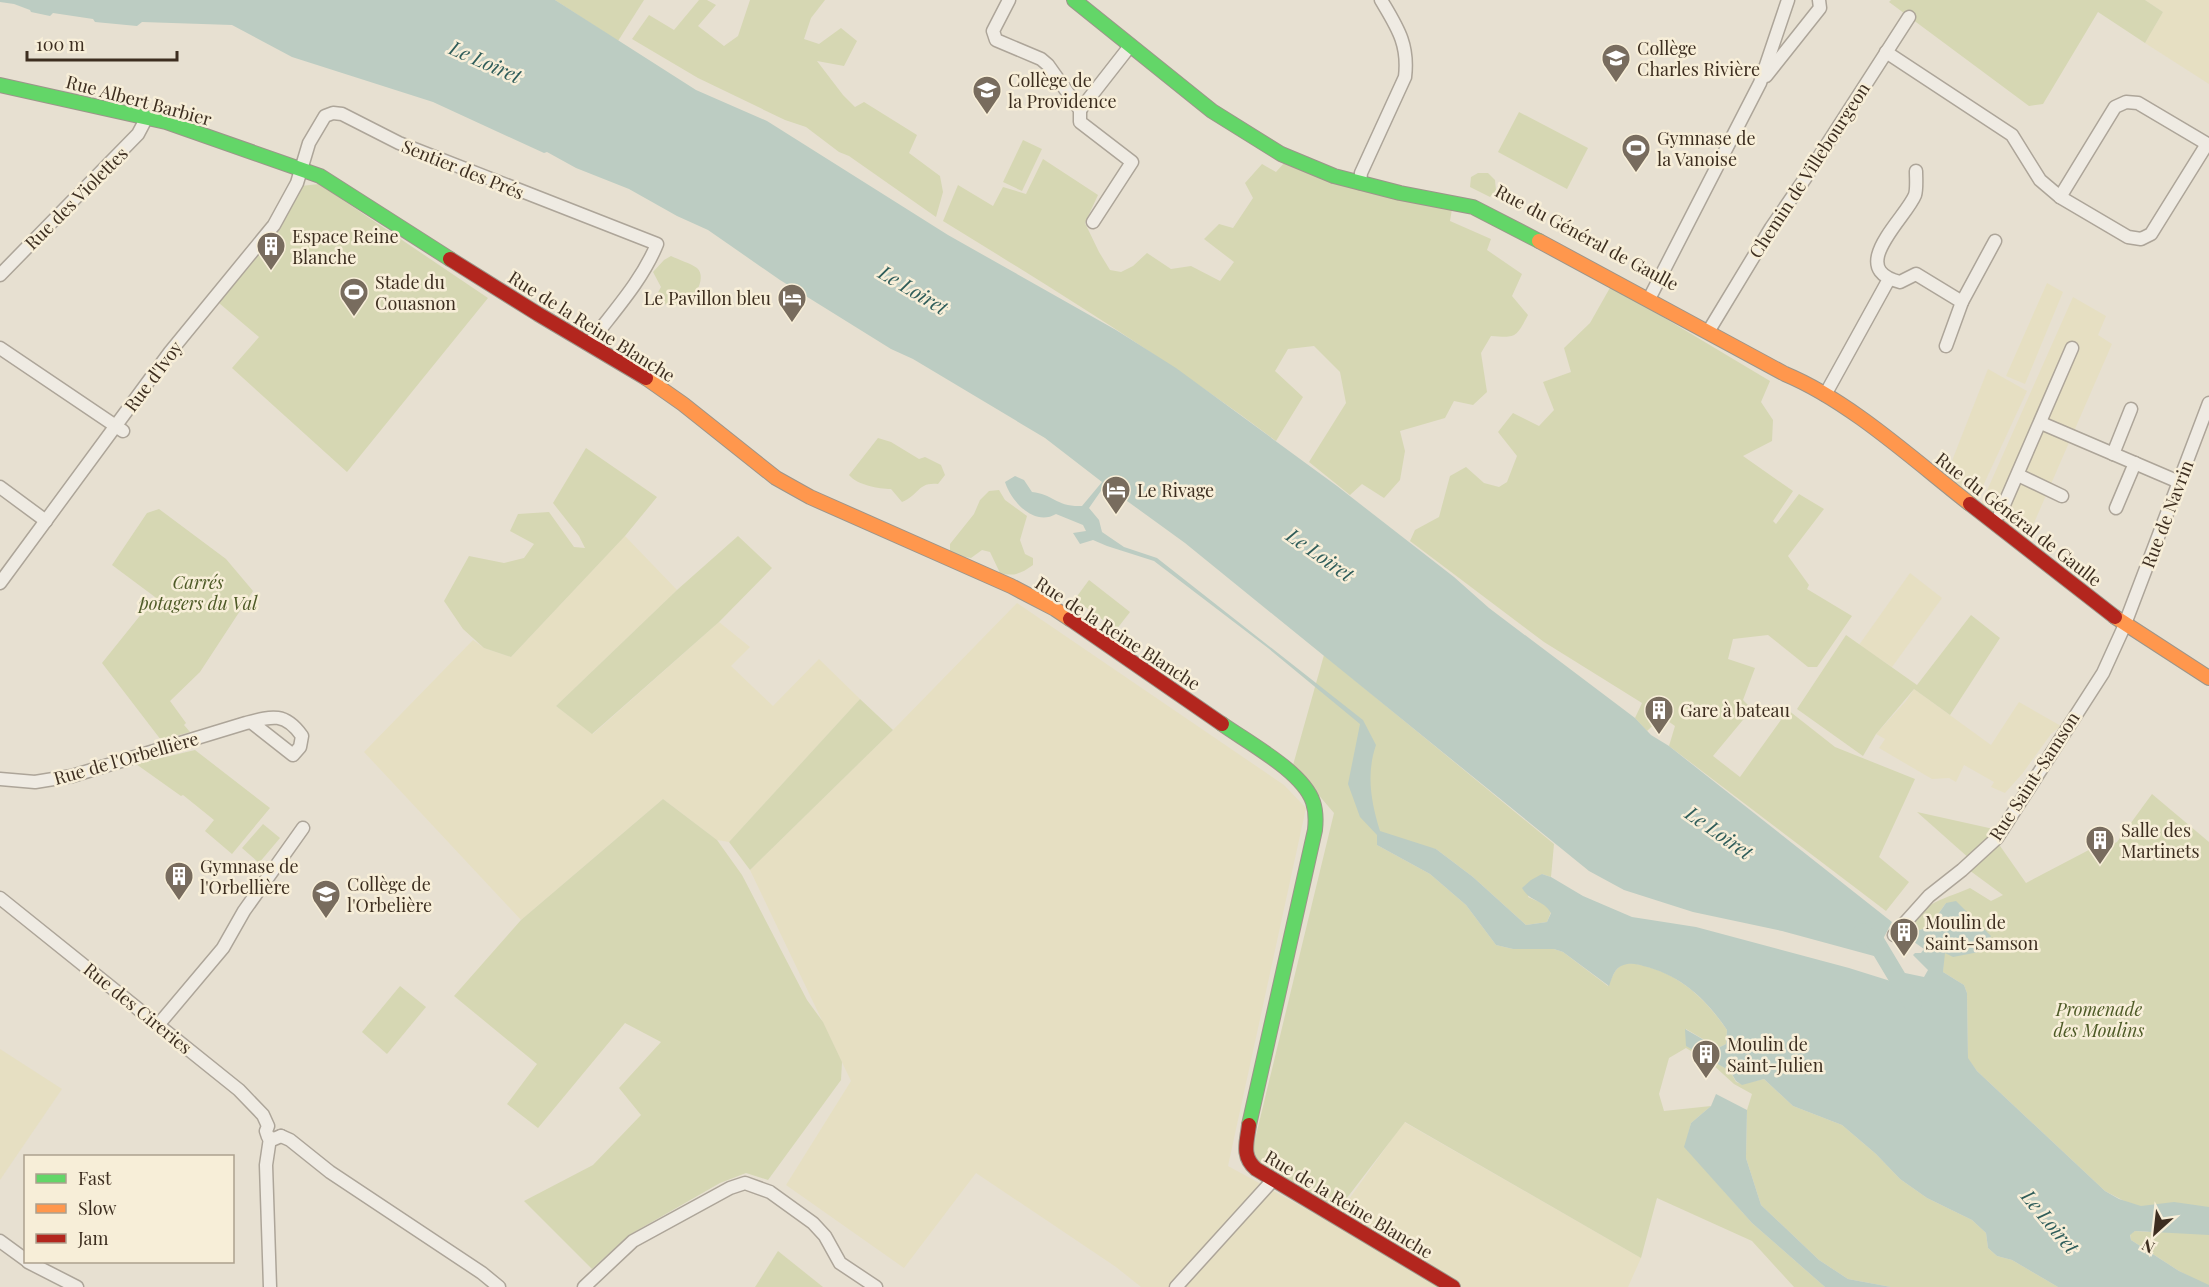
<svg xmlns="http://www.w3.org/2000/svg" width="2209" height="1287" viewBox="0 0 2209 1287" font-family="'Playfair Display',serif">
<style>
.farmland{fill:#e6dfc2}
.green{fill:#d6d7b3}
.water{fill:#bcccc2}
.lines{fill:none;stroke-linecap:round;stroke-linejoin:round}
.river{stroke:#bcccc2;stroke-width:18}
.street-casing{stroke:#ada599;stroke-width:15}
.fast-casing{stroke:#9c958a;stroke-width:16}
.slow-casing{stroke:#9c958a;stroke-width:16}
.jam-casing{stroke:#9c958a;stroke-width:16}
.street{stroke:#efebe3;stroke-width:12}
.fast{stroke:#63d668;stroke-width:14}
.slow{stroke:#ff974d;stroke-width:14}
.jam{stroke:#b3261e;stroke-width:14}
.labels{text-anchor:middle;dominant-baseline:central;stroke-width:5;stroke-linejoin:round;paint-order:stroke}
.poi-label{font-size:18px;fill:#3d2e20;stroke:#f7eed8;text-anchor:start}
.street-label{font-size:18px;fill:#3d2e20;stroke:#f7eed8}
.park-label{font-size:18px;font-style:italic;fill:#4d5a26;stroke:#f7eed8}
.water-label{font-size:20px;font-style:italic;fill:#2f5d5a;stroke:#f7eed8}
</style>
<rect width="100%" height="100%" fill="#e7e0d1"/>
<g class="farmland">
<path d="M 2145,0 L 2209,0 L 2209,84 L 2145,43 L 2163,12 Z"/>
<path d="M 2047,283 L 2063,292 L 2025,384 L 2006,376 Z"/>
<path d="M 2073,297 L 2106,316 L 2098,335 L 2112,344 L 2027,539 L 2017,532 L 2018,526 L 2014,523 L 2009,525 L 1981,504 Z"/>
<path d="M 1988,369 L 2027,391 L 1976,501 L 1969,495 L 1970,489 L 1966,486 L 1961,489 L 1946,476 Z"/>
<path d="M 625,536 L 677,590 L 556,706 L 593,734 L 719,622 L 750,647 L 731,666 L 773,706 L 819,659 L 860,699 L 729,842 L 717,840 L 663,799 L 521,920 L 364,752 L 473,640 L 484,648 L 511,657 Z"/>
<path d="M 1910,573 L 1942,598 L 1892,667 L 1859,645 Z"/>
<path d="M 1017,603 L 1284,785 L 1306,808 L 1228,1166 L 1332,1223 L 1404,1122 L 1641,1258 L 1628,1287 L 1141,1287 L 1116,1267 L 976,1173 L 904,1268 L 786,1185 L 851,1081 L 750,870 L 893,730 Z"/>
<path d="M 1914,689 L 1991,745 L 2019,702 L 2061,726 L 2051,734 L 2022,774 L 2005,793 L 1991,787 L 1994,782 L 1964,765 L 1956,782 L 1949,778 L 1932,779 L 1879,748 L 1885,739 L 1876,734 L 1906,701 Z"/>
<path d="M 0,1049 L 62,1089 L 0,1180 Z"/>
</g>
<g class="green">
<path d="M 555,0 L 644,0 L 618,41 Z"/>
<path d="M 699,0 L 707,0 L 716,5 L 698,26 L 724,46 L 738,36 L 750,0 L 825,0 L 811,18 L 804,39 L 819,44 L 841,28 L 857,41 L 844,66 L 817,61 L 843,95 L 855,107 L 864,102 L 917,135 L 909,153 L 940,176 L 943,192 L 936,217 L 849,156 L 839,152 L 806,127 L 785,120 L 698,78 L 632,39 L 649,15 L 674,30 Z"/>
<path d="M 1891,0 L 2145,0 L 2163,12 L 2145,43 L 2098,12 L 2043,104 L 2029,106 L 1889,2 Z"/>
<path d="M 1519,112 L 1588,148 L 1567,189 L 1498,152 Z"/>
<path d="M 1023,140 L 1042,149 L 1022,191 L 1003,182 Z"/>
<path d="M 1043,159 L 1098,195 L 1085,223 L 1099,252 L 1110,270 L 1121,272 L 1133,266 L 1147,253 L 1171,269 L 1191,266 L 1220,281 L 1234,262 L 1204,239 L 1219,224 L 1233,228 L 1253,198 L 1245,183 L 1262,164 L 1276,172 L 1285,162 L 1452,209 L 1450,221 L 1491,239 L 1487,250 L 1522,274 L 1512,296 L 1528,315 C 1516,338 1516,338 1491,336 L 1481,353 L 1487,392 L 1473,405 L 1454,401 L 1445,418 L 1400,431 L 1405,451 L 1400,480 L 1384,498 L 1362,484 L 1350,495 L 1309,462 L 1346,403 L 1340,372 L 1314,346 L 1288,349 L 1275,371 L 1303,397 L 1276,441 C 1170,361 1057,291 943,221 L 958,185 L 993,206 L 1003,187 L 1026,194 Z"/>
<path d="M 1478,173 L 1488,173 L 1495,180 L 1496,190 L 1490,197 L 1470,187 L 1471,177 Z"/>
<path d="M 319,184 L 488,298 L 347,472 L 232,368 L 259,337 L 219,303 L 280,229 L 301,186 Z"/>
<path d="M 671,256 C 679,260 690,263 697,268 C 711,280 684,323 655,298 L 661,287 L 653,272 L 664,260 Z"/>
<path d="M 1611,286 L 1770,381 L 1761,402 L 1773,420 L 1772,441 L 1743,456 L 1793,491 L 1773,521 L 1776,524 L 1799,494 L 1824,509 L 1788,556 L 1809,585 L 1807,589 L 1852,616 L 1817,667 L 1808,667 L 1768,635 L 1733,639 L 1728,659 L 1755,668 L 1743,700 L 1752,709 L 1713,756 L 1740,777 L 1788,710 L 1835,747 L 1915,779 L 1879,857 L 1909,882 L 1886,911 L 1669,746 L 1675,726 L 1662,717 L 1647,731 L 1635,718 L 1642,703 L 1544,642 L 1410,541 L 1415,530 L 1439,517 L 1450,476 L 1466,467 L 1484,483 L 1499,487 L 1507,482 L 1517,456 L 1498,432 L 1513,413 L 1539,426 L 1554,410 L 1543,382 L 1571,372 L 1564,348 L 1590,323 Z"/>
<path d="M 878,438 L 891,442 L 919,459 L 925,457 L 941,465 L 945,475 L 938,484 C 917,482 920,495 902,502 L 891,489 C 879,489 857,485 849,475 Z"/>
<path d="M 586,448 L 657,497 L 625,536 L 511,657 L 484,648 L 463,629 L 444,601 L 469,556 L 504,563 L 524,558 L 534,544 L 510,531 L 518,514 L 549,512 L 574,547 L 585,548 L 579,536 L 553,503 Z"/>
<path d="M 999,490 L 1005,500 L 1027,516 L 1020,540 L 1025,554 L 1033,558 L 1033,565 C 1022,573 1014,577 1000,573 L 990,552 L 982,550 L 971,558 L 954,555 L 950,552 L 950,544 L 974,514 L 980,500 L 989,491 Z"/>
<path d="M 159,509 L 226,559 L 253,591 L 200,672 L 170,701 L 186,723 L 184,725 L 190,732 L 161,740 L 102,663 L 155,597 L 112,565 L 147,513 Z"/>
<path d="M 738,536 L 772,568 L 719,622 L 592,734 L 556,706 L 677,590 Z"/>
<path d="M 1089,580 L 1130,612 L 1116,630 L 1075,599 Z"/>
<path d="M 1971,615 L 2000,638 L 1950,715 L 1914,689 L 1876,734 L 1863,756 L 1797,709 L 1846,635 L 1917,685 Z"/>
<path d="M 1324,655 L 1554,844 L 1551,877 L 1542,874 L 1528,897 L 1546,905 L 1551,912 L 1547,922 L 1526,925 L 1473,877 L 1436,849 L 1377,845 L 1430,874 L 1466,905 L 1496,945 L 1513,949 L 1554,949 L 1563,952 L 1608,986 C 1612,978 1615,966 1625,964 C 1631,962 1641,965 1648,967 C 1682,976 1708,1002 1727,1030 L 1726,1044 L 1718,1048 L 1686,1029 L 1687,1046 L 1730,1071 L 1736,1082 L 1742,1084 L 1764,1079 L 1793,1106 L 1842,1125 L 1876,1154 L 1900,1179 L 1927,1198 L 1972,1220 L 1986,1233 L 1988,1248 L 1997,1256 L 2012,1260 L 2058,1287 L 1891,1287 L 1848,1279 L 1819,1260 L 1761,1205 L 1746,1158 L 1747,1110 L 1752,1094 L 1734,1084 L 1712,1064 L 1686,1048 L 1669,1058 L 1659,1094 L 1664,1111 L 1711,1106 L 1691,1123 L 1685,1147 L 1752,1223 L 1825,1287 L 1794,1287 L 1752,1241 L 1657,1198 L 1641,1258 L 1405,1122 L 1337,1211 L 1250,1160 L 1334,813 L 1293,765 Z"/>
<path d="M 860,699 L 893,730 L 750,870 L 729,842 Z"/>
<path d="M 195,750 L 270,808 L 232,854 L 205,831 L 214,820 L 183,795 L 181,796 L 136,764 Z"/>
<path d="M 2152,794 L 2209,842 L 2209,1287 L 2179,1271 L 2131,1240 L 2130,1234 L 2135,1231 L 2149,1232 L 2124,1201 L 2105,1191 L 1977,1071 L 1968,1059 L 1967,993 L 1964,985 L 1943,972 L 1946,903 L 1929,927 L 1904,935 C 1922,902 1937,902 1970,888 L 1991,901 L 2003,895 L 1969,870 L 1998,843 L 2026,883 L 2106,841 L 2109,846 L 2117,842 Z"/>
<path d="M 663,799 L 717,840 L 742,875 L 807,1000 L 823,1022 L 842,1062 L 841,1080 L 768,1180 L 746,1173 L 720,1183 L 629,1235 L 592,1269 L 524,1201 L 593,1165 L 641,1115 L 619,1088 L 661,1042 L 625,1023 L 538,1128 L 507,1104 L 537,1064 L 454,996 L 521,920 Z"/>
<path d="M 1917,812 L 1998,830 L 1970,859 Z"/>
<path d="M 263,824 L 280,838 L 259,863 L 242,848 Z"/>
<path d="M 400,986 L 426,1007 L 387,1054 L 362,1032 Z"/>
<path d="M 778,1251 L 823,1287 L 755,1287 Z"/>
</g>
<g class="water">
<path d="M 0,0 L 555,0 L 696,90 L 767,121 L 948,235 L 1116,330 L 1176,368 L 1337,486 L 1454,577 L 1489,608 L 1635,718 L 1651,735 L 1669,746 L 1892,922 L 1874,956 L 1782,931 L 1693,912 L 1624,890 L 1589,871 L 1185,543 L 1105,485 L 1089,508 L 1099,520 L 1102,532 L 1124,547 L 1157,558 L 1363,720 L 1376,745 C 1366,774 1371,802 1380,831 L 1436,849 L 1473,877 L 1526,925 L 1547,922 L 1551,913 C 1543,899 1531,903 1522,888 L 1531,880 L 1542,874 L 1551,877 L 1583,896 L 1632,917 L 1696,927 L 1849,968 L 1900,984 L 1905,973 L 1924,977 L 1928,970 L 1913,955 L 1915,953 L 1921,953 L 1924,949 L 1904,935 L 1929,927 L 1946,903 L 1956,901 L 1991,936 L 1984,951 L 1953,957 L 1945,953 L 1943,972 L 1964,985 L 1967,993 L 1968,1058 L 1977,1071 L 2105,1191 L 2119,1199 L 2141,1206 L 2174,1202 L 2209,1207 L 2209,1235 L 2135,1231 L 2130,1235 L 2131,1240 L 2179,1271 L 2209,1285 L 2209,1287 L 2058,1287 L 2012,1260 L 1997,1256 L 1988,1248 L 1986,1233 L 1972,1220 L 1927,1198 L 1900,1179 L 1876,1154 L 1842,1125 L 1793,1106 L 1764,1079 L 1742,1085 L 1736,1081 L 1730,1071 L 1686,1046 L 1685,1029 L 1718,1048 L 1726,1044 L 1727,1030 C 1706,999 1681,975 1643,966 C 1635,963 1624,962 1617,969 C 1613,973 1611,981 1609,986 L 1563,952 L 1554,949 L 1513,949 L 1496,945 L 1466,905 L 1430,874 L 1377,845 L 1377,835 L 1360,817 L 1348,784 L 1360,724 L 1268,648 L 1154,561 L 1107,546 L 1093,540 L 1080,544 L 1073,533 L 1086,531 L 1083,525 L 1056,514 C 1034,527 1011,501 1005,482 L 1015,476 L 1024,480 L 1032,492 C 1053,494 1056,507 1082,506 L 1102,482 L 1045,438 L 913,359 L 891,349 L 780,280 L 708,230 L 677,216 L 629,189 L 576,168 L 547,152 L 544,153 L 433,102 L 292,57 L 232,25 L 142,22 L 137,26 L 95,22 L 93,19 L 53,13 L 50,16 L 31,12 L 30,10 L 14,4 L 0,2 Z"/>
<path d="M 1716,1094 L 1747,1110 L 1746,1158 L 1761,1205 L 1819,1260 L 1848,1279 L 1891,1287 L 1825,1287 L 1752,1223 L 1684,1147 L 1691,1123 L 1711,1106 Z"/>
</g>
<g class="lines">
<path class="river" d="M 1862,932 L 1876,942 L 1913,1004"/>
<g class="street-casing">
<g id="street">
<path d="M 1009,0 L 993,31 L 996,40 L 1041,59 L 1048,65 L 1080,110 L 1080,122 L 1132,162 L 1093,222"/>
<path d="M 1886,52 L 2012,135 L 2040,180 L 2060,197 L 2128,237 L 2141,239 L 2151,234 L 2207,144"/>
<path d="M 1766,76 L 1820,8 L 1819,0"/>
<path d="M 1080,110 L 1130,46"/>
<path d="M 1916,171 C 1916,178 1917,189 1915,195 C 1906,218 1845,269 1900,282 L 1916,274 L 1962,302"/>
<path d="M 1360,183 L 1361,173 L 1405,77 C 1409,44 1397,27 1381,0"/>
<path d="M 2060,197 L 2115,107 L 2126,102 L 2138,103 L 2209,145"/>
<path d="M 0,275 L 138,134 L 147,117"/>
<path d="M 1649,299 L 1760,83 L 1788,0"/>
<path d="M 1708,332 L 1771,228 L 1806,177 L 1909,17"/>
<path d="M 1946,346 L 1962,302 L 1995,241"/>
<path d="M 0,348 L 123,431"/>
<path d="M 1825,395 L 1889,279"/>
<path d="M 2041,423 L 2179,482"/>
<path d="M 2113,454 L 2131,409"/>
<path d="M 2018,475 L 2062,496"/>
<path d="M 0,487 L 46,521"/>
<path d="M 2116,508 L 2135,463"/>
<path d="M 2000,514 L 2072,348"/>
<path d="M 0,583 L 170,352 L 274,225 L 297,183 L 309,143 L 325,116 L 333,113 L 342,114 L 399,143 L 657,244 C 642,281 613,312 589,344"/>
<path d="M 0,779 L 35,782 L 72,776 L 246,723 C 272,716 285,712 302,736 L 300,747 L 293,755 L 251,722"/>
<path d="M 0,898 L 239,1090 L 263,1115 L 268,1126 L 266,1131 L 268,1137 L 274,1139 L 281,1136"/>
<path d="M 1894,935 L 1929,896 L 1962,870 L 1997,838 L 2103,673 L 2123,629 L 2209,403"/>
<path d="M 159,1024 L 223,948 L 244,911 L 303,828"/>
<path d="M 281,1136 L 290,1140 L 330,1172 L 482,1273 L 499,1287"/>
<path d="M 0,1241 L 26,1260"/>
<path d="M 28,1262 L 77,1287"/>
<path d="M 270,1287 L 266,1165 L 270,1138"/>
<path d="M 584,1287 L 633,1241 L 730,1188 L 745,1183 L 770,1192 L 813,1223 L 825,1236 L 840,1263 L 876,1287"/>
<path d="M 1176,1287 L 1273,1180"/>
</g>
</g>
<g class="fast-casing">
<g id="fast">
<path d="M 1074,0 L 1212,111 L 1281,154 L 1334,176 L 1400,193 L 1473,207 L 1539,241"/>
<path d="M 0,85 L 166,122 L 320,176 L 450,259"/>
<path d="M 1222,724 C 1249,743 1303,772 1313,802 C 1316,811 1316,821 1315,830 L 1249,1125"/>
</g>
</g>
<g class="slow-casing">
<g id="slow">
<path d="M 1539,241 L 1785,374 C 1850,401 1915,461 1970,504"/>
<path d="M 646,378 L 683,404 L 776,478 L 810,497 L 1011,586 L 1055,609 L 1070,619"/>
<path d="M 2115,617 L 2209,678"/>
</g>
</g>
<g class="jam-casing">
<g id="jam">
<path d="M 450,259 L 538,314 L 646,378"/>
<path d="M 1970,504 L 2115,617"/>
<path d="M 1070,619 L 1222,724"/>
<path d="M 1249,1125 C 1247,1142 1241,1156 1256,1169 L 1453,1287"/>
</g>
</g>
<use href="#street" class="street"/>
<use href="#fast" class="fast"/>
<use href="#slow" class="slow"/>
<use href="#jam" class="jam"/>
</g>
<defs>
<g id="school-pin" transform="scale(1.5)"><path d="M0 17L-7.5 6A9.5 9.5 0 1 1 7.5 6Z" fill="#786c5e" stroke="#f7eed8"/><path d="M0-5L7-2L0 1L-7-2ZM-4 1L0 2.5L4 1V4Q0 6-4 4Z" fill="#fff"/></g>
<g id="stadium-pin" transform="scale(1.5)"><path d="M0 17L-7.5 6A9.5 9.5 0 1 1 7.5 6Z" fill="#786c5e" stroke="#f7eed8"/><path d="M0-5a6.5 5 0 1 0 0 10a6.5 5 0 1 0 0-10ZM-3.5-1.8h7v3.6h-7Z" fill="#fff"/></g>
<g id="building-pin" transform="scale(1.5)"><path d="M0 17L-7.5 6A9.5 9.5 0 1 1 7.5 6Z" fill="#786c5e" stroke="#f7eed8"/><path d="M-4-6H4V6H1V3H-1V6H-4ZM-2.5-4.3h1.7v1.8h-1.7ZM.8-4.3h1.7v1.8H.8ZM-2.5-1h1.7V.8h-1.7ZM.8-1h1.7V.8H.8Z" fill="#fff"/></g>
<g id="hotel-pin" transform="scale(1.5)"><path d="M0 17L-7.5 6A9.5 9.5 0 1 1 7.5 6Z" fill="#786c5e" stroke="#f7eed8"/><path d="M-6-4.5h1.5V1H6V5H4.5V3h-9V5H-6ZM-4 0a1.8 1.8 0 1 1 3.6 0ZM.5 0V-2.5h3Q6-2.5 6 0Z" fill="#fff"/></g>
</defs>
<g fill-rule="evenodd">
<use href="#school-pin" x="1616" y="58"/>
<use href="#school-pin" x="987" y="90"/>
<use href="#stadium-pin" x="1636" y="148"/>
<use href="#building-pin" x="271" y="246"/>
<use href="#stadium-pin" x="354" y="292"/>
<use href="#hotel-pin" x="792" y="298"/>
<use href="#hotel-pin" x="1116" y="490"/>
<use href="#building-pin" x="1659" y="710"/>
<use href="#building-pin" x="2100" y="840"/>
<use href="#building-pin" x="179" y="876"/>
<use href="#school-pin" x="326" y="894"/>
<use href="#building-pin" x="1904" y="932"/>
<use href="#building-pin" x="1706" y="1054"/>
</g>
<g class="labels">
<g class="poi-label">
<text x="1637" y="48">Collège<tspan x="1637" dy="21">Charles Rivière</tspan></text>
<text x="1008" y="80">Collège de<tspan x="1008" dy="21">la Providence</tspan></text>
<text x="1657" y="138">Gymnase de<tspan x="1657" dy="21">la Vanoise</tspan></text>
<text x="292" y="236">Espace Reine<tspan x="292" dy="21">Blanche</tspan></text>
<text x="375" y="282">Stade du<tspan x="375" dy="21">Couasnon</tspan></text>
<text x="771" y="298" text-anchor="end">Le Pavillon bleu</text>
<text x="1137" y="490">Le Rivage</text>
<text x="1680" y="710">Gare à bateau</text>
<text x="2121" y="830">Salle des<tspan x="2121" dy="21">Martinets</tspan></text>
<text x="200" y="866">Gymnase de<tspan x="200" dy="21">l'Orbellière</tspan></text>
<text x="347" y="884">Collège de<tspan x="347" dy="21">l'Orbelière</tspan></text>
<text x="1925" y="922">Moulin de<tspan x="1925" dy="21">Saint-Samson</tspan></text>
<text x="1727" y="1044">Moulin de<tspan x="1727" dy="21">Saint-Julien</tspan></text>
</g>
<g class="street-label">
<text transform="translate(139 100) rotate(15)">Rue Albert Barbier</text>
<text transform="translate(463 169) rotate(22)">Sentier des Prés</text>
<text transform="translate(1809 170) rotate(-57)">Chemin de Villebourgeon</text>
<text transform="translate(76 198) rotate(-45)">Rue des Violettes</text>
<text transform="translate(1587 237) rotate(28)">Rue du Général de Gaulle</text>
<text transform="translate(592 326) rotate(32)">Rue de la Reine Blanche</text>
<text transform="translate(153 376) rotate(-53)">Rue d'Ivoy</text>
<text transform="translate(2167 514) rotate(-69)">Rue de Navrin</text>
<text transform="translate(2019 519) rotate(38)">Rue du Général de Gaulle</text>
<text transform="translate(1118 633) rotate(33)">Rue de la Reine Blanche</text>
<text transform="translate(126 758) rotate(-16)">Rue de l'Orbellière</text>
<text transform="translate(2034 776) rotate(-57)">Rue Saint-Samson</text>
<text transform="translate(138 1008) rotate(39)">Rue des Cireries</text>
<text transform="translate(1349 1204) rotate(31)">Rue de la Reine Blanche</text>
</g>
<g class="park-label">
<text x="198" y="582">Carrés<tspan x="198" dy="21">potagers du Val</tspan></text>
<text x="2099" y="1009">Promenade<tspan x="2099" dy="21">des Moulins</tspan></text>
</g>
<g class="water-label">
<text transform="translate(486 61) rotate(24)">Le Loiret</text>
<text transform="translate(914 289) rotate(31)">Le Loiret</text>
<text transform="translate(1321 554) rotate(35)">Le Loiret</text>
<text transform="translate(1720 832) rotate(35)">Le Loiret</text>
<text transform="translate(2051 1221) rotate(50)">Le Loiret</text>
</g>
</g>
<rect x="24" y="1155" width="210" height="108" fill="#f7eed8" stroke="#ada18e" stroke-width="1.5"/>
<rect x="36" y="1174" width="30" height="9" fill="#63d668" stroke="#ada18e" stroke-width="1.5"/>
<text x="78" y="1185" font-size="18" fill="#3d2e20">Fast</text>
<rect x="36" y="1204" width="30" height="9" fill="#ff974d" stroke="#ada18e" stroke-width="1.5"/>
<text x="78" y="1215" font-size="18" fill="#3d2e20">Slow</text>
<rect x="36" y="1234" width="30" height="9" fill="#b3261e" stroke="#ada18e" stroke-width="1.5"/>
<text x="78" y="1245" font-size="18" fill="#3d2e20">Jam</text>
<g transform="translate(2155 1233) rotate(207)" stroke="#f7eed8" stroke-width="4.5" paint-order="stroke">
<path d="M0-4.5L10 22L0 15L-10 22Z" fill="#3d2e20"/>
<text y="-9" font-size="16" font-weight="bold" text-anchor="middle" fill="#3d2e20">N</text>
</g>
<path d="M27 51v9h150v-9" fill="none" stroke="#3d2e20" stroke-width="3"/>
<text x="36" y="51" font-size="18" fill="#3d2e20" stroke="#f7eed8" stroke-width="4.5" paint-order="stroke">100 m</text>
</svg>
